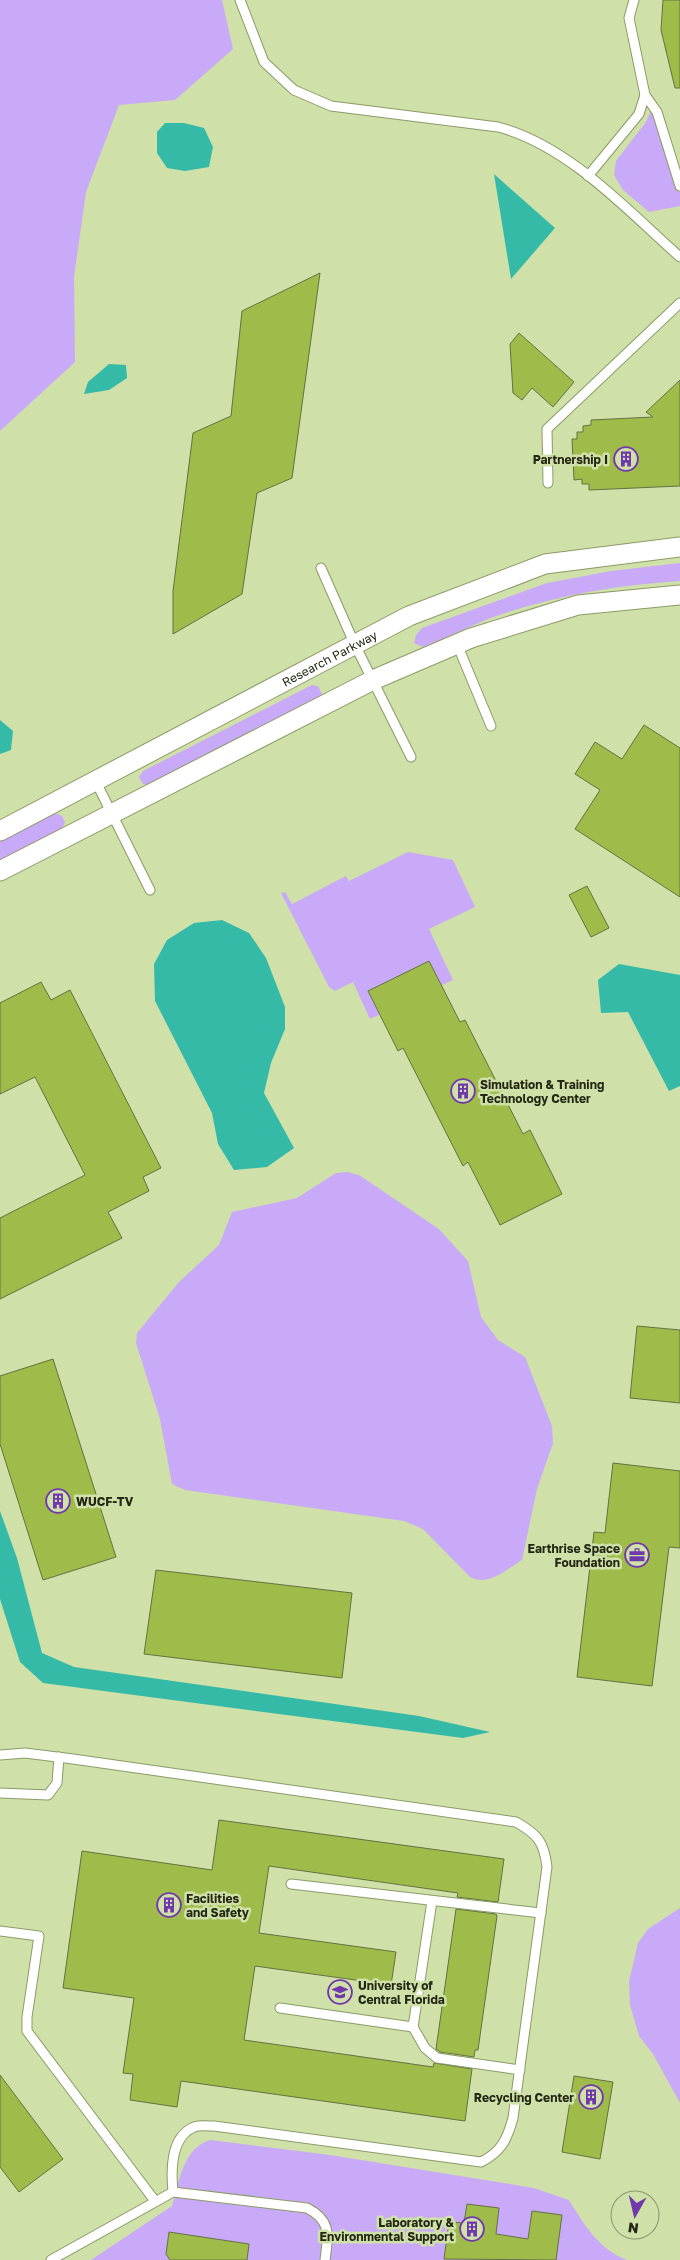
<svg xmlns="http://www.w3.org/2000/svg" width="680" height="2260" viewBox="0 0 680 2260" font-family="'Golos Text',sans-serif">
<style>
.green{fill:#c9aaf9}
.water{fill:#35baa8}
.building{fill:#9fbc4b;stroke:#63723f}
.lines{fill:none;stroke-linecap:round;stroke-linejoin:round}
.lane-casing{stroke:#8b9b66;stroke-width:11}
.street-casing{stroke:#8b9b66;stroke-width:21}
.lane{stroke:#fff;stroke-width:9}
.street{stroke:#fff;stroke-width:19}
.labels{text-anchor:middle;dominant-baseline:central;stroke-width:5;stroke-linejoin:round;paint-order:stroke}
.poi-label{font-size:12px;font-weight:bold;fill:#222813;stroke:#cfe0a9;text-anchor:end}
.street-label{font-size:12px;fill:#222813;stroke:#cfe0a9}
</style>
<rect width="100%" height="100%" fill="#cfe0a9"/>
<g class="green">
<path d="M 0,0 L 222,0 L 233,49 L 175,100 L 119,105 L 86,192 L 74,277 L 75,362 L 0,431 Z"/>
<path d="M 653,106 L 680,186 L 680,206 L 649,212 L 623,190 L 614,175 L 616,161 L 646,122 Z"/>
<path d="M 680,563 L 680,581 C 621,585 564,594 508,612 C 479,621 451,636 423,647 L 414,643 L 416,635 L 422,628 L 547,583 L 611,571 Z"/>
<path d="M 312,685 L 318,686 L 322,694 L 318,701 L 151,785 L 143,784 L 139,777 L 143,771 Z"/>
<path d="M 55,813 L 62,816 L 65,822 L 62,829 L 0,860 L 0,841 Z"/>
<path d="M 408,852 L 453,860 L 475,907 L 429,929 L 453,980 L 370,1019 L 353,982 L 335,991 L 329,987 L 281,893 L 285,892 L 292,904 L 346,876 L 349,881 Z"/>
<path d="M 347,1172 L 359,1175 L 439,1229 L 468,1261 L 481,1317 L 498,1340 L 525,1357 L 552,1426 L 553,1443 L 537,1489 L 522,1560 C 507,1569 488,1587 470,1577 L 423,1529 L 404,1521 L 185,1490 L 172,1484 L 160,1419 L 136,1343 L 137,1333 L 179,1282 L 219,1245 L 232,1212 L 297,1198 L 336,1173 Z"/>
<path d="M 680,1908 L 680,2103 L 653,2054 L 639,2036 L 630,2005 L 629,1981 L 638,1943 L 648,1929 Z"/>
<path d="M 210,2140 L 330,2155 L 534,2188 L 569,2200 C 584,2225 600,2250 627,2260 L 91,2260 L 172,2206 C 179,2182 183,2148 210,2140 Z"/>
</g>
<g class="water">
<path d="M 165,123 L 184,123 L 204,128 L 213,147 L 209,167 L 185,171 L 167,168 L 157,153 L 157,132 Z"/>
<path d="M 494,174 L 555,228 L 511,279 Z"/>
<path d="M 109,364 L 126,365 L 127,378 L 109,390 L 84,394 L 88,382 Z"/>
<path d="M 0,720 L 13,731 L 11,750 L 0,754 Z"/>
<path d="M 222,920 L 249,933 L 266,958 L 285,1007 L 285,1029 L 271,1063 L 264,1093 L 294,1148 L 267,1167 L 234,1170 L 218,1144 L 212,1113 L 155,1001 L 154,964 L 167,940 L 194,923 Z"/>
<path d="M 619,964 L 680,975 L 680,1086 L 669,1091 L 628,1012 L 601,1013 L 598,980 Z"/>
<path d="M 0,1511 L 17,1558 L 42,1653 L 74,1667 L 419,1716 L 490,1732 L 463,1738 L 43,1683 L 20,1662 L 0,1599 Z"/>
</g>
<g class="building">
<path d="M 663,0 L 680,0 L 680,88 L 675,88 L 661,30 Z"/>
<path d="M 320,273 L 292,478 L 257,493 L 242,594 L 173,634 L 173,591 L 193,433 L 231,416 L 242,311 Z"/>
<path d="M 519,333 L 574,382 L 553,407 L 532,388 L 522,400 L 513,393 L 510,344 Z"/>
<path d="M 680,380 L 680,486 L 589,490 L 589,484 L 582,484 L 582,479 L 574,480 L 572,439 L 577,439 L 577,432 L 583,432 L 583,426 L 591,425 L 591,420 L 653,417 L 646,412 Z"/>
<path d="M 644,725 L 680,748 L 680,897 L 575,829 L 600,790 L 575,774 L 595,742 L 622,759 Z"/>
<path d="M 587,886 L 609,928 L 591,937 L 569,895 Z"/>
<path d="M 429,961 L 460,1022 L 465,1020 L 523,1134 L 530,1130 L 562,1194 L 500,1225 L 468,1162 L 463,1166 L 403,1048 L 398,1051 L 368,991 Z"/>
<path d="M 41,982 L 51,1000 L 70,990 L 161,1168 L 143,1177 L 149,1191 L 108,1212 L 122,1238 L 0,1299 L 0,1218 L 85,1175 L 35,1077 L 0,1094 L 0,1003 Z"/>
<path d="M 637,1326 L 680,1330 L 680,1403 L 630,1398 Z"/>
<path d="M 53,1359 L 116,1557 L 43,1580 L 0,1444 L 0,1376 Z"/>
<path d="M 613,1463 L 680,1471 L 680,1548 L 669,1547 L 652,1686 L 577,1677 L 594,1532 L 605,1533 Z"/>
<path d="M 156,1570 L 352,1593 L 342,1678 L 144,1654 Z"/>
<path d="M 219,1820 L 504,1859 L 498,1902 L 457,1897 L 458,1893 L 269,1866 L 259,1933 L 396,1952 L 391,1985 L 255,1966 L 244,2040 L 433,2067 L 434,2063 L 472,2069 L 465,2121 L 181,2081 L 177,2107 L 130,2100 L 133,2074 L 123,2073 L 134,1998 L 63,1988 L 82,1851 L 212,1870 Z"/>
<path d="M 456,1909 L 496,1914 L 497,1916 L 478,2050 L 475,2050 L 474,2057 L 440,2052 L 436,2049 Z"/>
<path d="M 0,2075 L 63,2159 L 19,2192 L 0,2167 Z"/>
<path d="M 574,2076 L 613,2082 L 600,2159 L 562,2152 Z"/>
<path d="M 467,2204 L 499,2208 L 496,2234 L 528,2239 L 532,2211 L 562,2215 L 556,2260 L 444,2259 L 449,2222 L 464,2223 Z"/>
<path d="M 169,2232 L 249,2244 L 247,2260 L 170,2260 L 166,2254 Z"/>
</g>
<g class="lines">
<g class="lane-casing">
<g id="lane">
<path d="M 240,0 L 264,62 L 294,90 L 331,106 L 498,127 C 568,145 627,210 680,257"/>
<path d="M 634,0 L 629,18 L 645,95 L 657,112 L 680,186"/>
<path d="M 588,176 L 639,114 L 645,95"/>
<path d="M 548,483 L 547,429 L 680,303"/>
<path d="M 321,568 L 355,645 L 411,757"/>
<path d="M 457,644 L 491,726"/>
<path d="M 96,782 L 150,890"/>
<path d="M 0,1755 L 25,1753 L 73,1759 L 516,1822 C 537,1834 544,1841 547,1867 L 513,2118 C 507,2140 501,2152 481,2162 L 214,2126 C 209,2126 200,2125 194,2127 C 170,2137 171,2171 173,2192"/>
<path d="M 0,1793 L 48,1795 L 57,1783 L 59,1757"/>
<path d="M 291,1884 L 541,1913"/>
<path d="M 0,1931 L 39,1936 L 27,2017 L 27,2031 L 155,2201"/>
<path d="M 280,2008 L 413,2027 L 432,1901"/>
<path d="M 413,2027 L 425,2048 L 437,2058 L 520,2070"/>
<path d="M 51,2260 L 173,2192 L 307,2208 C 332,2221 328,2235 325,2260"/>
</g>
</g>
<g class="street-casing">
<g id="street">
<path id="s1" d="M 0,831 L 409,616 L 545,564 L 680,547"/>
<path d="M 0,871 L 373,680 L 471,638 L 578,605 L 680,595"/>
</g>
</g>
<use href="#lane" class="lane"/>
<use href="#street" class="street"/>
</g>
<defs>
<g id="building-ring" transform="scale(1.25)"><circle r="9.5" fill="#cfe0a9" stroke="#7138ae" stroke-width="1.5"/><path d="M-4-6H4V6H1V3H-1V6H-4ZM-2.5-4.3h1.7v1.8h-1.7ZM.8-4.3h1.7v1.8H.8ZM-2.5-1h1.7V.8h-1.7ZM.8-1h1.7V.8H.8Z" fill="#7138ae"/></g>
<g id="office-ring" transform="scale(1.25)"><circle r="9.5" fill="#cfe0a9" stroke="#7138ae" stroke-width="1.5"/><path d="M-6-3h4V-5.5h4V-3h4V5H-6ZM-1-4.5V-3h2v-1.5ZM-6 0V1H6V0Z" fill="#7138ae"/></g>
<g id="university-ring" transform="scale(1.25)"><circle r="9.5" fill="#cfe0a9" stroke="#7138ae" stroke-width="1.5"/><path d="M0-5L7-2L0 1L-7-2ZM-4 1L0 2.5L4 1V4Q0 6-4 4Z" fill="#7138ae"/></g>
</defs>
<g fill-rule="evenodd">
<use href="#building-ring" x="626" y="459"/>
<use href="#building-ring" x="463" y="1091"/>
<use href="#building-ring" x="58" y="1501"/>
<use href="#office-ring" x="637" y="1555"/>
<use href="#building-ring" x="169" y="1905"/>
<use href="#university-ring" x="340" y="1992"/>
<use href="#building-ring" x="591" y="2097"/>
<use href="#building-ring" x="472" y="2229"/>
</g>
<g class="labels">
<g class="poi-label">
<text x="608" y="459">Partnership I</text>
<text x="480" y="1084" text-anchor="start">Simulation &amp; Training<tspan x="480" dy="14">Technology Center</tspan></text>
<text x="76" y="1501" text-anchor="start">WUCF-TV</text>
<text x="620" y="1548">Earthrise Space<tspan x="620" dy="14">Foundation</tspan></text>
<text x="186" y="1898" text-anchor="start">Facilities<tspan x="186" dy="14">and Safety</tspan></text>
<text x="358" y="1985" text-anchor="start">University of<tspan x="358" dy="14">Central Florida</tspan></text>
<text x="574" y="2097">Recycling Center</text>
<text x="454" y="2222">Laboratory &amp;<tspan x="454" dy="14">Environmental Support</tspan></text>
</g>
<g class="street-label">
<text stroke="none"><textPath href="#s1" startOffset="372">Research Parkway</textPath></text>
</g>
</g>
<g transform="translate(635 2215) rotate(188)"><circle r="24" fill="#cfe0a9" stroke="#8a966d"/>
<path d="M0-4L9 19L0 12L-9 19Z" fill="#7138ae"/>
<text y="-8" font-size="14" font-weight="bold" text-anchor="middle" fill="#222813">N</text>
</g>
</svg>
